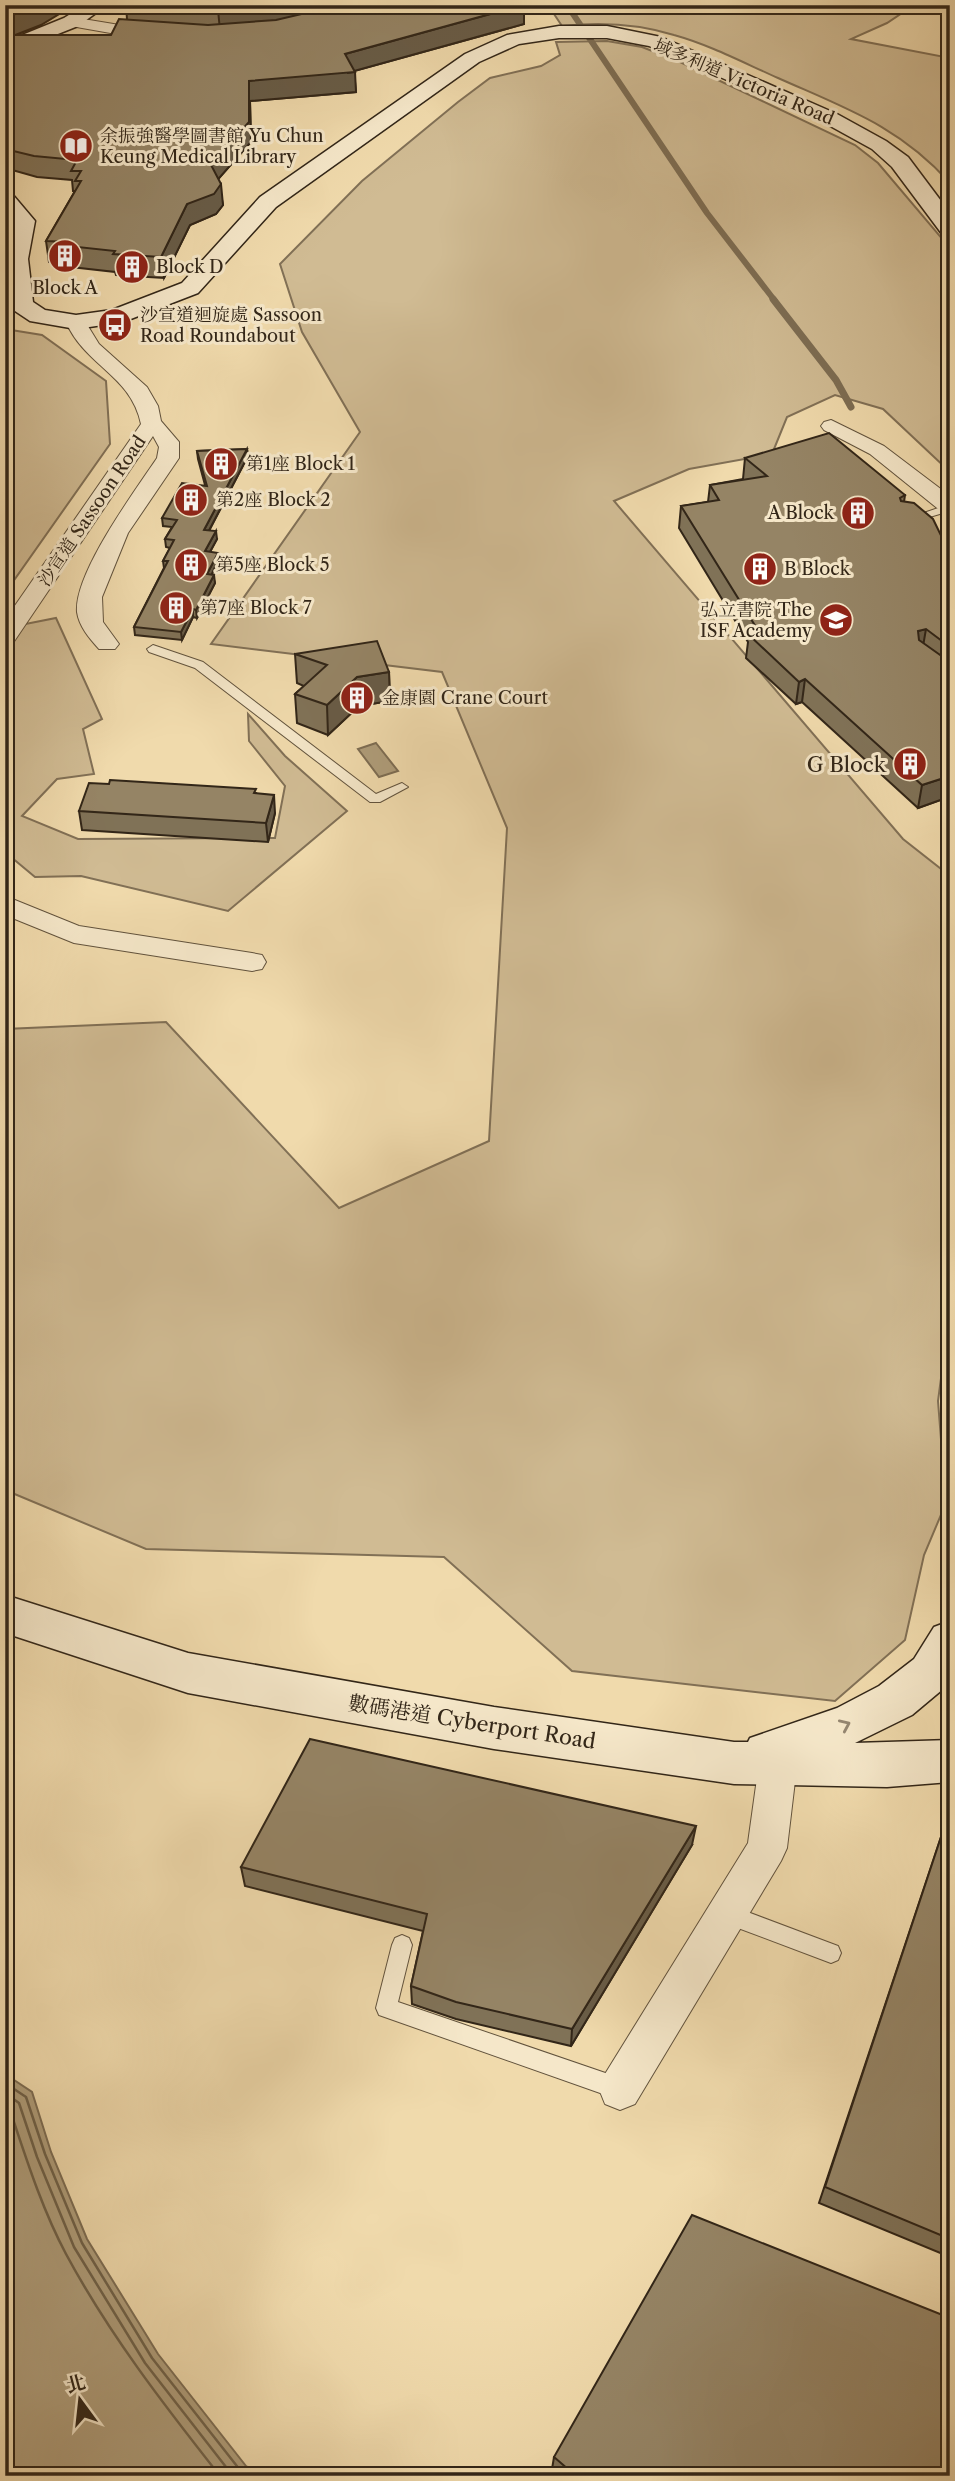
<svg xmlns="http://www.w3.org/2000/svg" width="955" height="2481" viewBox="0 0 955 2481" font-family="'Libre Caslon Text','Noto Serif TC',serif">
<style>
.green{fill:#d0bb93;stroke:#817056;stroke-width:2}
.water{fill:#af9d7a;stroke:#7d6d53;stroke-width:2}
.lines{fill:none;stroke-linecap:round;stroke-linejoin:round}
.shore{stroke:#706249;stroke-width:2.5}
.stream-far1{stroke:#7d6d53;stroke-width:6}
.stream{stroke:#7d6d53;stroke-width:7}
.lane-casing{stroke:#62533d;stroke-width:2}
.street-casing{stroke:#62533d;stroke-width:2}
.secondary-casing{stroke:#322618;stroke-width:3}
.lane{fill:#f5e7c9;fill-rule:evenodd}
.street{fill:#f5e7c9;fill-rule:evenodd}
.secondary{fill:#f5e7c9;fill-rule:evenodd}
.wall{fill:#807257;stroke:#322618;stroke-width:2}
.shaded-wall{fill:#685c47;stroke:#322618;stroke-width:2}
.building{fill:#958465;stroke:#322618;stroke-width:2}
.oneway{stroke:#948670}
.labels{text-anchor:middle;dominant-baseline:central;stroke-width:6;stroke-linejoin:round;paint-order:stroke}
.far-street-label{font-size:18px;fill:#322618;stroke:#f5e7c9}
.far-poi-label{font-size:18px;fill:#322618;stroke:#f5e7c9;text-anchor:start}
.poi-label{font-size:21px;fill:#322618;stroke:#f5e7c9;text-anchor:end}
.street-label{font-size:21px;fill:#322618;stroke:#f5e7c9}
</style>
<rect width="100%" height="100%" fill="#f0daac"/>
<filter id="stains"><feTurbulence type="fractalNoise" baseFrequency=".00286" numOctaves="4"/><feColorMatrix values="0 0 0 0 .2 0 0 0 0 .09 0 0 0 0 .02 0 0 0 .5 -.17"/></filter>
<radialGradient id="worn" r=".72"><stop offset=".6" stop-color="#630" stop-opacity="0"/><stop offset="1" stop-color="#630" stop-opacity=".3"/></radialGradient>
<g class="green">
<path d="M 548,5 L 914,5 L 887,23 L 851,39 L 950,58 L 950,183 C 899,126 845,108 778,78 C 744,63 710,45 674,35 C 639,24 598,22 562,26 Z"/>
<path d="M 607,41 L 642,47 L 678,61 L 855,145 L 878,163 L 950,248 L 950,472 L 883,409 L 835,395 L 787,417 L 772,454 L 689,469 L 614,501 L 903,839 L 950,876 L 950,1310 L 938,1401 L 946,1503 L 924,1555 L 905,1640 L 835,1701 L 572,1671 L 444,1557 L 146,1549 L 5,1490 L 5,1029 L 166,1022 L 339,1208 L 489,1141 L 507,828 L 442,672 L 211,644 L 360,432 L 302,332 L 280,264 L 362,181 L 458,102 L 490,78 L 541,66 L 560,55 L 556,42 Z"/>
<path d="M 5,329 L 42,335 L 106,381 L 110,444 L 5,593 Z"/>
<path d="M 56,618 L 102,719 L 83,729 L 94,774 L 57,779 L 22,816 L 78,839 L 275,838 L 285,786 L 249,741 L 248,714 L 285,756 L 347,811 L 228,911 L 81,876 L 35,877 L 5,852 L 5,628 Z"/>
</g>
<g class="water">
<path d="M 376,743 L 398,771 L 379,777 L 358,749 Z"/>
<path d="M 5,2074 L 32,2092 L 51,2152 L 87,2239 L 158,2354 L 246,2466 L 263,2476 L 5,2476 Z"/>
</g>
<g class="lines">
<g class="shore">
<path d="M 5,2083 L 26,2097 L 45,2154 L 82,2243 L 152,2358 L 240,2470 L 249,2476"/>
<path d="M 5,2093 L 19,2103 L 37,2157 L 74,2247 L 145,2363 L 233,2476"/>
<path d="M 5,2106 L 10,2110 C 26,2158 42,2209 66,2254 C 109,2334 164,2405 220,2476"/>
</g>
<path class="stream-far1" d="M 567,5 L 707,213 L 775,301"/>
<path class="stream" d="M 773,299 L 836,380 L 851,407"/>
<g class="lane-casing">
<g id="lane">
<path d="M 950,504 L 950,511 L 909,523 L 903,520 Z"/>
<path d="M 153,645 L 203,662 L 376,794 L 402,783 L 408,787 L 380,802 L 370,802 L 195,668 L 149,652 L 147,649 Z"/>
<path d="M 729,1905 L 838,1946 L 841,1953 L 838,1960 L 831,1963 L 722,1922 L 719,1915 L 722,1908 Z"/>
<path d="M 402,1935 L 409,1938 L 412,1945 L 398,2002 L 620,2078 L 628,2081 L 631,2089 L 628,2097 L 620,2100 L 379,2015 L 376,2008 L 392,1945 L 395,1938 Z"/>
</g>
</g>
<g class="street-casing">
<g id="street">
<path d="M 71,17 L 156,31 L 164,36 L 156,41 L 65,25 L 65,19 Z"/>
<path d="M 76,316 L 83,318 L 99,344 L 147,387 L 158,406 L 161,421 L 179,442 L 179,458 L 128,533 L 102,597 L 103,622 L 119,644 L 115,649 L 99,649 C 89,638 79,626 77,612 C 74,573 135,491 157,458 L 159,447 L 153,436 L 13,643 L 5,645 L 5,620 L 141,424 C 131,375 85,366 66,322 Z"/>
<path d="M 831,420 L 884,446 L 950,496 L 950,514 L 942,512 L 870,454 L 824,430 L 821,426 L 824,422 Z"/>
<path d="M 5,896 L 79,926 L 252,953 L 262,955 L 266,962 L 262,969 L 252,971 L 74,943 L 5,915 Z"/>
<path d="M 778,1746 L 792,1752 L 797,1764 L 787,1848 L 781,1861 L 635,2104 L 620,2110 L 605,2104 L 599,2089 L 605,2074 L 748,1843 L 759,1764 L 764,1752 Z"/>
</g>
</g>
<g class="secondary-casing">
<g id="secondary">
<path d="M 85,5 L 107,5 L 78,26 L 5,55 L 5,42 L 64,18 Z"/>
<path d="M 559,26 L 607,26 L 661,37 L 837,114 L 886,141 L 908,157 L 950,213 L 950,236 L 942,234 L 892,167 L 872,149 L 823,122 L 649,46 L 607,38 L 559,38 L 519,44 L 479,62 L 276,207 L 198,293 L 123,322 L 76,329 L 30,321 L 15,311 L 5,310 L 5,296 L 9,296 L 6,259 L 13,222 L 5,214 L 5,193 L 13,195 L 35,221 L 28,259 L 33,302 L 45,310 L 76,315 L 112,310 L 182,283 L 260,197 L 465,54 L 507,35 Z"/>
<path d="M 5,1595 L 188,1653 L 494,1707 L 734,1742 L 748,1742 L 750,1738 L 837,1708 L 879,1686 L 914,1659 L 934,1627 L 950,1621 L 949,1684 L 912,1715 L 855,1743 L 950,1740 L 950,1782 L 887,1787 L 734,1784 L 494,1749 L 188,1693 L 5,1633 Z"/>
</g>
</g>
<use href="#lane" class="lane"/>
<use href="#street" class="street"/>
<use href="#secondary" class="secondary"/>
</g>
<g class="wall">
<path d="M 5,5 L 41,25 L 15,35 L 111,35 L 127,19 L 126,5 L 330,5 L 308,13 L 524,5 L 524,24 L 354,71 L 356,92 L 250,101 L 251,142 L 218,179 L 223,205 L 216,214 L 190,225 L 164,278 L 116,275 L 115,272 L 71,267 L 70,264 L 49,262 L 46,241 L 75,191 L 73,191 L 72,180 L 37,177 L 5,168 Z"/>
<path d="M 247,449 L 248,456 L 209,531 L 217,539 L 210,552 L 218,561 L 212,574 L 215,583 L 197,618 L 193,617 L 182,640 L 135,635 L 134,627 L 164,568 L 163,561 L 170,548 L 166,547 L 165,539 L 172,527 L 163,526 L 162,518 L 205,485 L 198,459 L 197,451 Z"/>
<path d="M 745,458 L 905,495 L 904,502 L 948,550 L 950,549 L 950,825 L 946,798 L 918,808 L 802,702 L 796,704 L 746,658 L 748,642 L 679,528 L 681,506 L 708,502 L 710,485 L 743,479 Z"/>
<path d="M 295,654 L 389,672 L 390,701 L 359,706 L 328,735 L 297,723 L 295,694 L 304,686 L 297,683 Z"/>
<path d="M 256,793 L 275,813 L 268,842 L 82,830 L 79,811 Z"/>
<path d="M 941,1837 L 950,1837 L 950,2257 L 819,2203 Z"/>
<path d="M 692,1845 L 571,2046 L 456,2019 L 412,2004 L 411,1986 L 423,1931 L 245,1886 L 241,1867 Z"/>
<path d="M 554,2457 L 950,2476 L 561,2476 L 552,2469 Z"/>
</g>
<g class="shaded-wall">
<path d="M 38,5 L 74,5 L 41,25 L 5,39 L 5,18 Z"/>
<path d="M 269,5 L 330,5 L 273,24 L 220,30 L 218,10 Z"/>
<path d="M 524,5 L 524,24 L 347,73 L 355,72 L 356,92 L 250,101 L 251,142 L 213,185 L 211,165 L 249,81 L 345,54 Z"/>
<path d="M 221,184 L 223,205 L 216,214 L 190,225 L 164,278 L 161,257 L 187,204 Z"/>
<path d="M 247,449 L 248,456 L 205,538 L 204,530 Z"/>
<path d="M 216,531 L 217,539 L 206,559 L 205,551 Z"/>
<path d="M 218,553 L 218,561 L 208,582 L 207,574 Z"/>
<path d="M 214,575 L 215,583 L 197,618 L 196,610 Z"/>
<path d="M 193,609 L 193,617 L 182,640 L 181,632 Z"/>
<path d="M 926,629 L 922,652 L 914,653 L 918,631 Z"/>
<path d="M 389,672 L 390,701 L 359,706 L 328,735 L 327,705 L 357,677 Z"/>
<path d="M 805,679 L 802,702 L 796,704 L 799,682 Z"/>
<path d="M 950,776 L 950,782 L 946,798 L 918,808 L 922,785 Z"/>
<path d="M 274,795 L 275,813 L 268,842 L 266,823 Z"/>
<path d="M 696,1826 L 692,1845 L 571,2046 L 572,2029 Z"/>
</g>
<g class="building">
<path d="M 5,5 L 38,5 L 5,18 Z"/>
<path d="M 134,5 L 269,5 L 218,10 Z"/>
<path d="M 340,5 L 523,5 L 345,54 L 355,72 L 249,81 L 249,122 L 211,165 L 221,184 L 214,194 L 187,204 L 161,257 L 113,254 L 115,251 L 68,246 L 70,242 L 46,241 L 81,181 L 75,181 L 81,171 L 71,171 L 77,160 L 34,156 L 5,149 L 5,37 L 10,35 L 111,35 L 119,19 L 208,25 L 276,20 Z"/>
<path d="M 829,433 L 905,495 L 900,498 L 901,501 L 914,503 L 933,519 L 948,550 L 950,549 L 950,647 L 926,629 L 918,631 L 919,640 L 950,662 L 950,776 L 922,785 L 805,679 L 799,682 L 749,635 L 759,632 L 681,506 L 719,500 L 710,485 L 767,476 L 745,458 Z"/>
<path d="M 247,449 L 204,530 L 216,531 L 205,551 L 218,553 L 207,574 L 214,575 L 196,610 L 193,609 L 181,632 L 134,627 L 168,561 L 163,561 L 174,540 L 165,539 L 177,520 L 162,518 L 182,483 L 207,486 L 197,451 Z"/>
<path d="M 377,641 L 389,672 L 357,677 L 327,705 L 295,694 L 327,665 L 295,654 Z"/>
<path d="M 110,780 L 256,789 L 254,793 L 274,795 L 266,823 L 79,811 L 89,783 L 109,784 Z"/>
<path d="M 310,1739 L 696,1826 L 572,2029 L 456,2002 L 411,1986 L 427,1914 L 241,1867 Z"/>
<path d="M 941,1837 L 950,1837 L 950,2239 L 825,2187 Z"/>
<path d="M 692,2215 L 950,2318 L 950,2476 L 576,2476 L 554,2457 Z"/>
</g>
<defs><path id="oneway-chevron" d="M-2-3.5L2.5 0L-2 3.5" fill="none" stroke-width="1.6" stroke-linecap="round" stroke-linejoin="round" transform="scale(1.75)"/></defs>
<use class="oneway" href="#oneway-chevron" transform="translate(845 1725) rotate(-24)"/>
<defs>
<g id="library-disc" transform="scale(1.75)"><circle r="9.5" fill="#8f2418" stroke="#f5e7c9"/><path d="M-6-4Q-3-5.5-.7-3.5V5Q-3 3-6 4ZM6-4Q3-5.5 .7-3.5V5Q3 3 6 4Z" fill="#fff"/></g>
<g id="building-disc" transform="scale(1.75)"><circle r="9.5" fill="#8f2418" stroke="#f5e7c9"/><path d="M-4-6H4V6H1V3H-1V6H-4ZM-2.5-4.3h1.7v1.8h-1.7ZM.8-4.3h1.7v1.8H.8ZM-2.5-1h1.7V.8h-1.7ZM.8-1h1.7V.8H.8Z" fill="#fff"/></g>
<g id="bus-disc" transform="scale(1.75)"><circle r="9.5" fill="#8f2418" stroke="#f5e7c9"/><path d="M-5-6H5V4H4V6H2V4H-2V6H-4V4H-5ZM-3.5-4V0h7V-4ZM-3.5 1.2v1.5H-2V1.2ZM2 1.2v1.5H3.5V1.2Z" fill="#fff"/></g>
<g id="school-disc" transform="scale(1.75)"><circle r="9.5" fill="#8f2418" stroke="#f5e7c9"/><path d="M0-5L7-2L0 1L-7-2ZM-4 1L0 2.5L4 1V4Q0 6-4 4Z" fill="#fff"/></g>
</defs>
<g fill-rule="evenodd">
<use href="#library-disc" x="76" y="146"/>
<use href="#building-disc" x="65" y="256"/>
<use href="#building-disc" x="132" y="267"/>
<use href="#bus-disc" x="115" y="325"/>
<use href="#building-disc" x="221" y="464"/>
<use href="#building-disc" x="191" y="500"/>
<use href="#building-disc" x="858" y="513"/>
<use href="#building-disc" x="191" y="565"/>
<use href="#building-disc" x="760" y="569"/>
<use href="#building-disc" x="176" y="608"/>
<use href="#school-disc" x="836" y="620"/>
<use href="#building-disc" x="357" y="698"/>
<use href="#building-disc" x="910" y="764"/>
</g>
<g class="labels">
<g class="far-street-label">
<text transform="translate(744 82) rotate(23)">域多利道 Victoria Road</text>
<text transform="translate(92 511) rotate(-56)">沙宣道 Sassoon Road</text>
</g>
<g class="far-poi-label">
<text x="100" y="136">余振強醫學圖書館 Yu Chun<tspan x="100" dy="21">Keung Medical Library</tspan></text>
<text x="156" y="267">Block D</text>
<text x="65" y="288" text-anchor="middle">Block A</text>
<text x="140" y="315">沙宣道迴旋處 Sassoon<tspan x="140" dy="21">Road Roundabout</tspan></text>
<text x="246" y="464">第1座 Block 1</text>
<text x="216" y="500">第2座 Block 2</text>
<text x="834" y="513" text-anchor="end">A Block</text>
<text x="216" y="565">第5座 Block 5</text>
<text x="784" y="569">B Block</text>
<text x="200" y="608">第7座 Block 7</text>
<text x="812" y="610" text-anchor="end">弘立書院 The<tspan x="812" dy="21">ISF Academy</tspan></text>
<text x="382" y="698">金康園 Crane Court</text>
</g>
<g class="poi-label">
<text x="886" y="764">G Block</text>
</g>
<g class="street-label">
<text transform="translate(472 1722) rotate(9)">數碼港道 Cyberport Road</text>
</g>
</g>
<rect width="955" height="2481" fill="none" stroke="#f0daac" stroke-width="28"/>
<rect x="7" y="7" width="941" height="2467" fill="none" stroke="#322618" stroke-width="3.5"/>
<rect x="14" y="14" width="927" height="2453" fill="none" stroke="#322618" stroke-width="2"/>
<g transform="translate(80 2400) rotate(345)" stroke="#f5e7c9" stroke-width="5" paint-order="stroke">
<path d="M0-5L12 26L0 18L-12 26Z" fill="#322618"/>
<text y="-10" font-size="19" font-weight="bold" text-anchor="middle" fill="#322618">北</text>
</g>
<rect width="100%" height="100%" filter="url(#stains)"/>
<rect width="100%" height="100%" fill="url(#worn)"/>
</svg>
